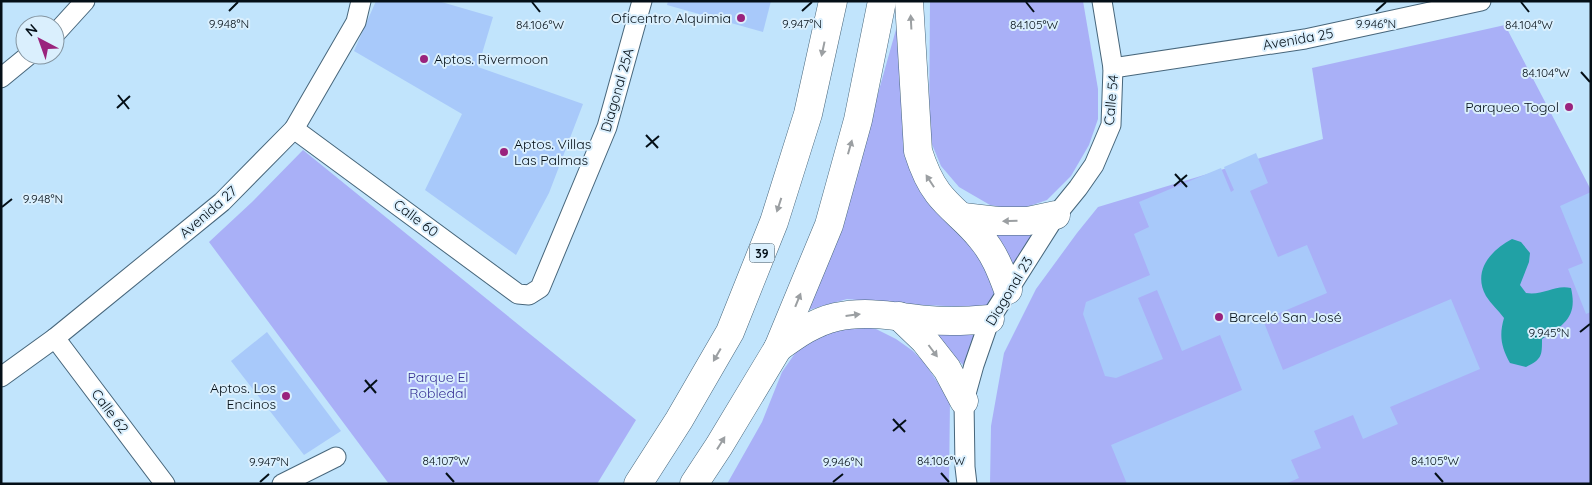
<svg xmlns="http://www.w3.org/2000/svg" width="1592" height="485" viewBox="0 0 1592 485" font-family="Quicksand,sans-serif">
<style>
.green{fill:#a9b0f7}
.water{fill:#21a1a5}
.building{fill:#a8c9fa}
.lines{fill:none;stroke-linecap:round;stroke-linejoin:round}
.street-casing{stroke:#47667b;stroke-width:21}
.highway-casing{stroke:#47667b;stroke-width:29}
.street{stroke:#fff;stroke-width:19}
.highway{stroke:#fff;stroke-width:28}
.oneway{fill:#9b9fa2}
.ticks{fill:none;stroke:#040f17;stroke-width:2}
.poi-dot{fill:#9a237d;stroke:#daeffd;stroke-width:2}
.labels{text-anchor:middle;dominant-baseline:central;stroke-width:4;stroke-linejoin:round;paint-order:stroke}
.shield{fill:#daeffd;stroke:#44525c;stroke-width:1}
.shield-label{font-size:12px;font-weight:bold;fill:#040f17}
.poi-label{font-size:14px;fill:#040f17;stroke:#daeffd;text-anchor:end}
.street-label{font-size:14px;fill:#040f17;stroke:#daeffd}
.park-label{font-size:14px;fill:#373095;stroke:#daeffd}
.ticks-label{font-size:12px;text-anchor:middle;fill:#040f17;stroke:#daeffd;stroke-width:4;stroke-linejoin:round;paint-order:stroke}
</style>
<rect width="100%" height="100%" fill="#c1e4fc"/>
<g class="green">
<path d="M 930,1 L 1083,1 L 1098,89 L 1098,119 L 1089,145 L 1071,176 L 1047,200 L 1018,210 L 990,205 L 959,187 L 941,166 L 929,137 Z"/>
<path d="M 902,8 L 904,130 L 984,265 L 995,293 L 990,308 L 901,304 L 847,299 L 798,313 L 851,190 Z"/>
<path d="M 1505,25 L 1591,190 L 1591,484 L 990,484 L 991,426 L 1004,353 L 1036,289 L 1077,233 L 1098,207 L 1323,139 L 1312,68 Z"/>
<path d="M 303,150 L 636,420 L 597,484 L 389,484 L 209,242 L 252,202 Z"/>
<path d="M 987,230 L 1035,232 L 1010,270 Z"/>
<path d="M 922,323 L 979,326 L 972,341 L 965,367 Z"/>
<path d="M 858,326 L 876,329 L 896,339 L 913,351 L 924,362 L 950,401 L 949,484 L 727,484 L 762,422 L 782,372 L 798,349 L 821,331 Z"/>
</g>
<path class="water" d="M 1512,239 L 1521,242 L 1530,253 L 1529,262 L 1520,285 L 1526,293 C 1543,296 1555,284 1571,288 C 1578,318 1563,325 1542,339 C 1542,356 1542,359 1526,367 L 1510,363 C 1501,347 1499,335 1504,318 C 1498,310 1491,304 1486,296 C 1472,271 1491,250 1512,239 Z"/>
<g class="building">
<path d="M 376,1 L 438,1 L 493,17 L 478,67 L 583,104 L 549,193 L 516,255 L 425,190 L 462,114 L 354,51 Z"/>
<path d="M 668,1 L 771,1 L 763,32 L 667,5 Z"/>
<path d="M 1256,153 L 1268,183 L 1250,191 L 1278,257 L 1307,245 L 1327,293 L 1263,320 L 1283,370 L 1451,299 L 1480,369 L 1390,407 L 1398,424 L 1363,439 L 1353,415 L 1314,431 L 1321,448 L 1291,460 L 1299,478 L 1285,484 L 1127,484 L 1111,445 L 1242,390 L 1220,335 L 1182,351 L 1157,290 L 1138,298 L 1163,359 L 1116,378 L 1105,376 L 1083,314 L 1086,302 L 1150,275 L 1134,234 L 1149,227 L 1139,202 L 1221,168 L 1231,192 L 1234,190 L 1224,167 Z"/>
<path d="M 1591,192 L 1591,312 L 1586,314 L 1568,269 L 1583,263 L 1560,206 Z"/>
<path d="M 267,332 L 341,431 L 304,455 L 231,361 Z"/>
</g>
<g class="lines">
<g class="street-casing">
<g id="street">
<path d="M 55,34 L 85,1"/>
<path d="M 1113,68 L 1305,39 L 1481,1"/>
<path d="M 1,78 L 29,55"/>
<path d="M 294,129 L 518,294 L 529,295 L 540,288 L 607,127 L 642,1"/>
<path d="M 55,338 L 165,484"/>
<path d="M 1,377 L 55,338 L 222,202 L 294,129 L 356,22 L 361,1"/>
<path d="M 282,484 L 336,457"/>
<path d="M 967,484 L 965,467 L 964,401 L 974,365 L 990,319 L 1056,215 L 1078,188 L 1094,165 L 1111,125 L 1113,68 L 1102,1"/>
</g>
</g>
<g class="highway-casing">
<g id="highway">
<path d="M 909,1 L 918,151 C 923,167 928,180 938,193 C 950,209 968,221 981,238 C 994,253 1001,271 1008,290"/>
<path d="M 963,217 L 998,221 L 1028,221 L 1056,215"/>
<path d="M 899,316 L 925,341 L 947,369 L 964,401"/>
<path d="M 778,348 C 796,335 814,322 836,317 C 867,310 897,317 928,320 C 949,322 969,321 990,319"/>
<path d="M 638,484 L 679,420 L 730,332 L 774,222 L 808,114 L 833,1"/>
<path d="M 694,484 L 719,446 L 778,348 L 829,225 L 858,120 L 882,1"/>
</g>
</g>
<use href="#street" class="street"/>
<use href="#highway" class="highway"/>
</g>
<defs><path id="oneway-solid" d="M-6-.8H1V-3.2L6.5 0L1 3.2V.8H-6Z" transform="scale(1.25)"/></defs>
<g class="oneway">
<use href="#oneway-solid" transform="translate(911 22) rotate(-93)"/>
<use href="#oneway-solid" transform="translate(823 49) rotate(102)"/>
<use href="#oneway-solid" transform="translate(850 147) rotate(-74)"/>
<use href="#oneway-solid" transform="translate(930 181) rotate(-123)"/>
<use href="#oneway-solid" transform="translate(779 205) rotate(108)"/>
<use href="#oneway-solid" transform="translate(1010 221) rotate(179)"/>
<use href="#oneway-solid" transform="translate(798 300) rotate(-68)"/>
<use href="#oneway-solid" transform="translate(853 315) rotate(-7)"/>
<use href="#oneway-solid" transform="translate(933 351) rotate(53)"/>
<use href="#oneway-solid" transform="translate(717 355) rotate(120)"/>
<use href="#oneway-solid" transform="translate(721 443) rotate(-58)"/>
</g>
<path class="ticks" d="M 532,2 L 540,12M 1026,2 L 1034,12M 1521,2 L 1529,12M 229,11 L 238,2M 802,11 L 812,2M 1376,11 L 1386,2M 1581,72 L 1590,82M 118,95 L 129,109M 117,108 L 130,96M 646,135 L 658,148M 646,147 L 659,136M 1175,174 L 1187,187M 1174,186 L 1187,175M 2,207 L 12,199M 1580,332 L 1590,324M 365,380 L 376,393M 364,392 L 377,380M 893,419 L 905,432M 893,431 L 906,420M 446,473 L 454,482M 941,473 L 949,482M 1435,473 L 1443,482M 260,482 L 269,474M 833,482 L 843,474"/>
<g class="poi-dot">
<circle cx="741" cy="18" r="5"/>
<circle cx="424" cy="59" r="5"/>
<circle cx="1569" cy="107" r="5"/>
<circle cx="504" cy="152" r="5"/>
<circle cx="1219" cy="317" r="5"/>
<circle cx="286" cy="396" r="5"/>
</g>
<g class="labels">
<rect class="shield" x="749.5" y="243.5" width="25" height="19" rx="4"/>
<g class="shield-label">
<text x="762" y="253">39</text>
</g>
<g class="poi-label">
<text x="731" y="18">Oficentro Alquimia</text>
<text x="434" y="59" text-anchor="start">Aptos. Rivermoon</text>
<text x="1559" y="107">Parqueo Togol</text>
<text x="514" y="144" text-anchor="start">Aptos. Villas<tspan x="514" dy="16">Las Palmas</tspan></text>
<text x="1229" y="317" text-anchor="start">Barceló San José</text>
<text x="276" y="388">Aptos. Los<tspan x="276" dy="16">Encinos</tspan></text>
</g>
<g class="street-label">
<text transform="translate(1298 39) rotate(-10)">Avenida 25</text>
<text transform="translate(617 90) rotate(-74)">Diagonal 25A</text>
<text transform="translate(1111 100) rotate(-85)">Calle 54</text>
<text transform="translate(208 212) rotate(-41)">Avenida 27</text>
<text transform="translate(416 218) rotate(37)">Calle 60</text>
<text transform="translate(1009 291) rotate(-59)">Diagonal 23</text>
<text transform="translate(110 411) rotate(53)">Calle 62</text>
</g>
<g class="park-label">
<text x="438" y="377">Parque El<tspan x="438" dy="16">Robledal</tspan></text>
</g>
</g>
<g class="ticks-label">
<text x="229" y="28">9.948°N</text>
<text x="802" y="28">9.947°N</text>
<text x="1376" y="28">9.946°N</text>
<text x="540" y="29">84.106°W</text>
<text x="1034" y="29">84.105°W</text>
<text x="1529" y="29">84.104°W</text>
<text x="1546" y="77">84.104°W</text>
<text x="43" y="203">9.948°N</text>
<text x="1549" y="337">9.945°N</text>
<text x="446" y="465">84.107°W</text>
<text x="941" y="465">84.106°W</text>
<text x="1435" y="465">84.105°W</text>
<text x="269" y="466">9.947°N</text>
<text x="843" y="466">9.946°N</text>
</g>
<rect width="1592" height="485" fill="none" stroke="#040f17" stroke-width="5"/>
<g transform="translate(40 40) rotate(319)"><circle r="24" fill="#daeffd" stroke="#8495a1"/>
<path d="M0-4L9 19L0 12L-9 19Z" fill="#9a237d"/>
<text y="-8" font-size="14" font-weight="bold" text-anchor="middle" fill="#040f17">N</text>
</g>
</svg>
